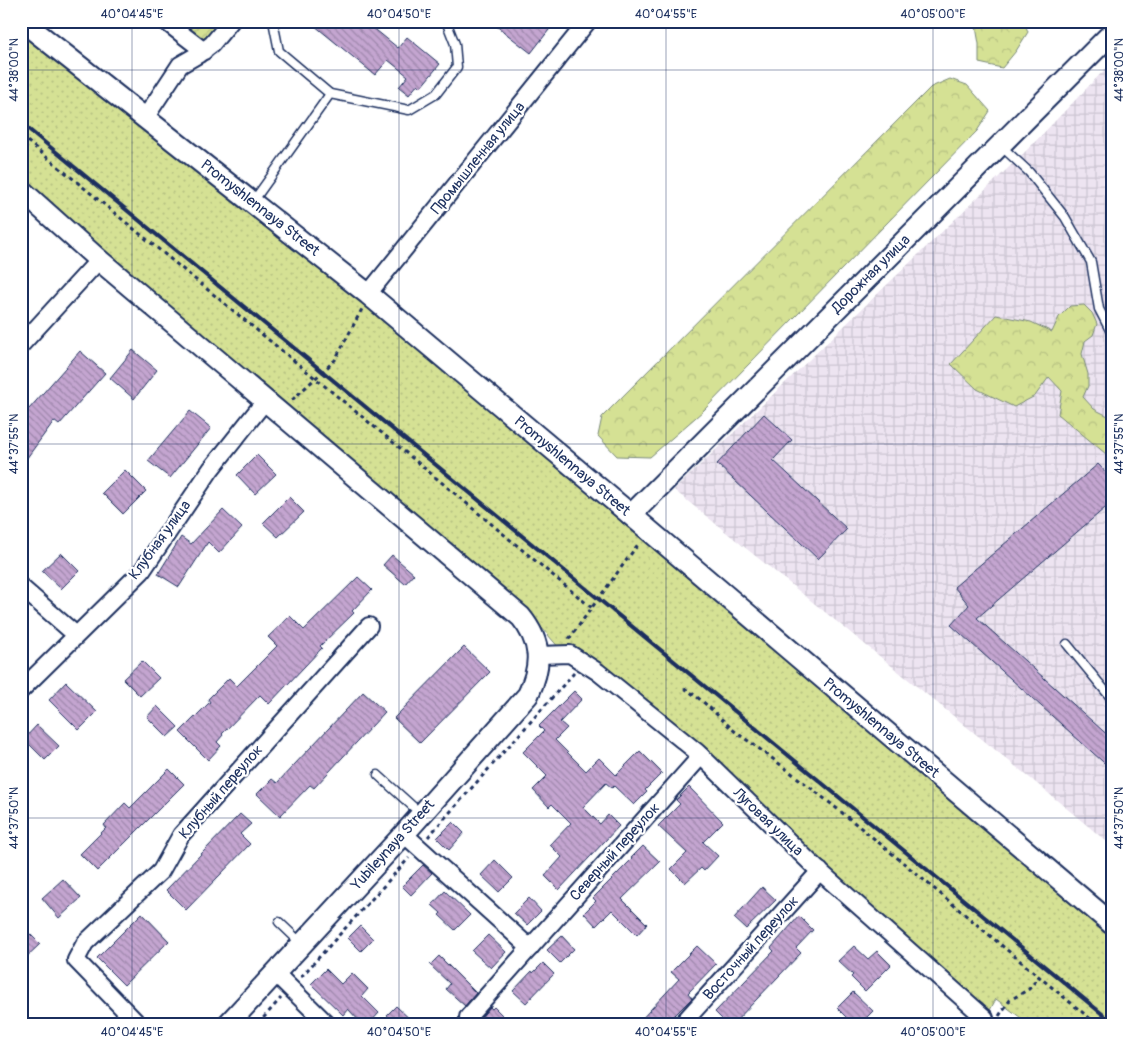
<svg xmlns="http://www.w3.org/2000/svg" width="1133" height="1045" viewBox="0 0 1133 1045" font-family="Pangolin,sans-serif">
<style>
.industrial{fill:url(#industrial-grid)}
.grass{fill:url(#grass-dots);stroke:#788879}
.forest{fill:url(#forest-crowns);stroke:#788879}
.garden{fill:url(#garden-furrows);stroke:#788879}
.building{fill:url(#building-back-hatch);stroke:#1b2f5e}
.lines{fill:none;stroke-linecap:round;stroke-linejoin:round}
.service-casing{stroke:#1b2f5e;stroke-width:11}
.minor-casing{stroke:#1b2f5e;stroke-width:20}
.tertiary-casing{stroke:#1b2f5e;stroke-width:24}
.path{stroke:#1b2f5e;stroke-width:3;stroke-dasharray:4 4;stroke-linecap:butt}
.service{stroke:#fff;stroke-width:8}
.minor{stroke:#fff;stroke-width:16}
.tertiary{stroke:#fff;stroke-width:20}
.rail{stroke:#1b2f5e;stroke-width:4}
.ticks{fill:none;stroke:#1b2f5e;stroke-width:1;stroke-opacity:0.45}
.labels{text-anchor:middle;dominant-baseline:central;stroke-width:4.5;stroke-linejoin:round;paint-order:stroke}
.street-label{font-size:15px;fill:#1b2f5e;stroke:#fff}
.neatline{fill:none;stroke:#1b2f5e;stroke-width:2}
.ticks-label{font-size:12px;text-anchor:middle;fill:#1b2f5e}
</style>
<defs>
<pattern id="industrial-grid" width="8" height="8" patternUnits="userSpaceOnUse" patternTransform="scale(1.25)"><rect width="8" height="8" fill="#ede4f1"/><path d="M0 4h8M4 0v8" fill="none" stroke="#cbc4d1"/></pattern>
<pattern id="grass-dots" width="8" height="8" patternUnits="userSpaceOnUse" patternTransform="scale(1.25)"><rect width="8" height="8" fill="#d5e194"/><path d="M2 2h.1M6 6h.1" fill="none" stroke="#b6c182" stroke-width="1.8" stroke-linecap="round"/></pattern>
<pattern id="forest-crowns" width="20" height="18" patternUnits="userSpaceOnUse" patternTransform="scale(1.25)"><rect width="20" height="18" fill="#d5e194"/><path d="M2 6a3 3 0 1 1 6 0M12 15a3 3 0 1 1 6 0" fill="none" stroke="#b6c182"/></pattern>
<pattern id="garden-furrows" width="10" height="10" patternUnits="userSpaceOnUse" patternTransform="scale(1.25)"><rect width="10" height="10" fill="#d5e194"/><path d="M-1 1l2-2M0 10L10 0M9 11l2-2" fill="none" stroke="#b6c182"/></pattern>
<pattern id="building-back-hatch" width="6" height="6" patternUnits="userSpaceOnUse" patternTransform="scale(1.25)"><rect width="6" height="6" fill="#c4a5d0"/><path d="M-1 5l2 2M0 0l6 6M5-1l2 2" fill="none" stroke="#9e87ac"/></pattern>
</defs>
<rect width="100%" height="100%" fill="#fff"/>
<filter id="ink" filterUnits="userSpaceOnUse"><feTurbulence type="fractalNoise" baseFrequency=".02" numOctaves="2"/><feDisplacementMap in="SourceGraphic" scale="10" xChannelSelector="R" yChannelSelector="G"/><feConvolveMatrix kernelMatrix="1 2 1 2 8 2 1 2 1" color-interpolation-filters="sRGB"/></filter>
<g filter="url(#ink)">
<path class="industrial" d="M 1112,62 L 1112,846 L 1030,778 L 674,490 L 1030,147 Z"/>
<path class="grass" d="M 21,32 L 523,430 L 1112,932 L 1112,1024 L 1029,1024 L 996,999 L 989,1012 L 827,868 L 560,649 L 529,613 L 91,241 L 21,178 Z"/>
<g class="forest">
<path d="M 975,21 L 1024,21 L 1028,32 L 1016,51 L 1002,68 L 979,63 L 979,44 Z"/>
<path d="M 950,79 L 967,85 L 990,111 L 977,131 L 703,411 L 650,457 L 617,456 L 598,436 L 602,417 L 931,87 Z"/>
<path d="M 1084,305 L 1092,313 L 1097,324 L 1093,335 L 1085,341 L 1082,354 L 1088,374 L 1088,386 L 1083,397 L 1094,409 L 1112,418 L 1112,459 L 1058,414 L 1062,391 L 1049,377 L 1035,396 L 1014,407 L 977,389 L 951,364 L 996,315 L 1031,322 L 1052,332 L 1059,317 L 1070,306 Z"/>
</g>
<path class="garden" d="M 164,21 L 223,21 L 198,50 Z"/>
<g class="building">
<path d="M 309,21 L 365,21 L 398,48 L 407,37 L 440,64 L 421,87 L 418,84 L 409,95 L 399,87 L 408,76 L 388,60 L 375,75 Z"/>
<path d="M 490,21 L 556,21 L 531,53 Z"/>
<path d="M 133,350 L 157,370 L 134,399 L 110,378 Z"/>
<path d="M 80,351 L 105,373 L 59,425 L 54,421 L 21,466 L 21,404 L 29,409 Z"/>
<path d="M 190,411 L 211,428 L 170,478 L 148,461 Z"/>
<path d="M 764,414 L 792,440 L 773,460 L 847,529 L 818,559 L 717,464 Z"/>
<path d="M 257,455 L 276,474 L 255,494 L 237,475 Z"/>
<path d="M 1098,464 L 1112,479 L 1112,502 L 977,618 L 1112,739 L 1112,770 L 951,625 L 969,605 L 954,587 Z"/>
<path d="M 125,470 L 146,491 L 123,514 L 102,493 Z"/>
<path d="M 289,497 L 304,512 L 278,537 L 263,523 Z"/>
<path d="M 223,510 L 242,528 L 219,553 L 208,542 L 179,587 L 158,574 L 181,537 L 191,544 Z"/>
<path d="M 61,553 L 79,571 L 61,589 L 42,571 Z"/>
<path d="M 392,555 L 414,574 L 405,584 L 383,565 Z"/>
<path d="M 358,577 L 372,590 L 352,611 L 354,613 L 320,646 L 322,648 L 269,704 L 260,695 L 222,734 L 223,735 L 217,742 L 221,746 L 208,760 L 180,732 L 210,702 L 208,699 L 229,678 L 237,686 L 277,646 L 268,637 L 290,616 L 304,630 Z"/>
<path d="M 464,647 L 490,672 L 420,743 L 394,718 Z"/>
<path d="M 142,661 L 159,678 L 140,696 L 123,679 Z"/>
<path d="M 66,682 L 97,712 L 79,730 L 49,700 Z"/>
<path d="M 574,691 L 582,699 L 560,722 L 567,728 L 555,740 L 586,771 L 599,758 L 616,775 L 640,751 L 662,773 L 645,790 L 647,792 L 634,805 L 614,786 L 612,788 L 606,783 L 583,807 L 600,824 L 608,815 L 619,826 L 559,890 L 545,876 L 562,857 L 550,845 L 571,823 L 552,804 L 549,807 L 533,790 L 547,776 L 523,752 L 544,731 L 539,726 Z"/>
<path d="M 363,692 L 385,712 L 314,788 L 310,785 L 280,816 L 257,794 L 272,779 L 277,783 Z"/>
<path d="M 157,706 L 178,727 L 167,737 L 147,717 Z"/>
<path d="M 37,725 L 59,746 L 45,760 L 24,739 Z"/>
<path d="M 169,769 L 184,784 L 97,871 L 80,854 L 106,828 L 104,825 L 125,803 L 130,808 Z"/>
<path d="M 689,787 L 723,822 L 703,842 L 718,856 L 704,871 L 701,868 L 685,883 L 671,869 L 687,853 L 658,826 L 680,804 L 676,800 Z"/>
<path d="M 240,814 L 251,824 L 240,834 L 250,844 L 186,910 L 166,890 Z"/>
<path d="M 453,822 L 464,833 L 449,850 L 437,838 Z"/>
<path d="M 643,846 L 660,862 L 622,899 L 647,924 L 637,935 L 612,910 L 596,926 L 584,913 L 596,901 L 593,898 L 632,859 L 631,858 Z"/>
<path d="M 495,860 L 513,878 L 499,892 L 481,875 Z"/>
<path d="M 423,865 L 432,873 L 411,895 L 402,886 Z"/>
<path d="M 63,879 L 81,898 L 59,918 L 42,898 Z"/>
<path d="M 762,887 L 776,900 L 746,929 L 734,918 Z"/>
<path d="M 445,891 L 470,915 L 455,930 L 439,915 L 441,913 L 432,905 Z"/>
<path d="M 529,898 L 541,911 L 527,925 L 514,913 Z"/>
<path d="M 142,913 L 169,941 L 124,985 L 97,958 Z"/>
<path d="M 799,916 L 813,930 L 796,948 L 801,953 L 733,1024 L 727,1024 L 715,1012 L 774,951 L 771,948 Z"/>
<path d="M 21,925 L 40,944 L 21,962 Z"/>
<path d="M 360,926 L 373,939 L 361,951 L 348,938 Z"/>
<path d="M 488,935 L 506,952 L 491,968 L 472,951 Z"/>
<path d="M 562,936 L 574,949 L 560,963 L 547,950 Z"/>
<path d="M 697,946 L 716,964 L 688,993 L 692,998 L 666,1024 L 637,1024 L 679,979 L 671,972 Z"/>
<path d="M 854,946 L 868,959 L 877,951 L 891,965 L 865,991 L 851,977 L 853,975 L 838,961 Z"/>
<path d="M 439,956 L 476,993 L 465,1006 L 446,989 L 450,984 L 430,965 Z"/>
<path d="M 543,963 L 554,974 L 526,1003 L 513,991 L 532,971 L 533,973 Z"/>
<path d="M 326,969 L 341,984 L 352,973 L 368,989 L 362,996 L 379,1013 L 369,1024 L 362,1024 L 348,1009 L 343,1015 L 311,984 Z"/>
<path d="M 853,992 L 873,1011 L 860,1024 L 853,1024 L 837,1008 Z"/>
<path d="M 396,1006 L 415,1024 L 396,1024 L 387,1015 Z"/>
<path d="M 490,1007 L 492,1009 L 494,1007 L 511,1024 L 483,1024 L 479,1020 Z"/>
</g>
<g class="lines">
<g class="service-casing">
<g id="service">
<path d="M 276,21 L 274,26 L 279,51 L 330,94"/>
<path d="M 1000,145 L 1029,172 L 1065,217 L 1091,262 L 1099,309 L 1112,334"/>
<path d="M 252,203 L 330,94 L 409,110 L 436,94 L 457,67 L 455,44 L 446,21"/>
<path d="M 1067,644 L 1112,699"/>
<path d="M 378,775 L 420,813"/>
<path d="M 279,922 L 302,944"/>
</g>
</g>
<g class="minor-casing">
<g id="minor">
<path d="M 165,21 L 204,51"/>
<path d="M 145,118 L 180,65 L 199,54 L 212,44 L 231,21"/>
<path d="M 368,294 L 588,21"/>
<path d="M 21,345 L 99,260"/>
<path d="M 21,587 L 76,635"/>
<path d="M 538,655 L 570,654 L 598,672 L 697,752 L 816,868 L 985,1018 L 981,1024"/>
<path d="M 21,690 L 142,571 L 211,469 L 265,401"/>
<path d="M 404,834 L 530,948"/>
<path d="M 275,973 L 327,1024"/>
<path d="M 468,1017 L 701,756"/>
<path d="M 138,1024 L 76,960 L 85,943 L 161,871 L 181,835 L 369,626"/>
<path d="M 682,1024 L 820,871"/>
</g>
</g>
<g class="tertiary-casing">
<g id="tertiary">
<path d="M 22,21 L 368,294 L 631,515 L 1112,924"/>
<path d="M 21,190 L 99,260 L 521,617 C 542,643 542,665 528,695 L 404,834 L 228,1024"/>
<path d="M 631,515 L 1112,33"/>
</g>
</g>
<g class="path">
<path d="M 21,136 L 411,457 L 592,608"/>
<path d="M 292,400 L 335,360 L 362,309"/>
<path d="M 569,639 L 639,543"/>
<path d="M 684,688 C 702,699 715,713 730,727 C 737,734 746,739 754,745 C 873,832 982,932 1097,1024"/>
<path d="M 428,837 L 574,673"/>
<path d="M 301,977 L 409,858"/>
<path d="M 999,1016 L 1010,1000 L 1029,989 L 1039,977"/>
<path d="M 258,1024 L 281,998"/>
</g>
<use href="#service" class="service"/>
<use href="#minor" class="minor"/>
<use href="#tertiary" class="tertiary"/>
<path class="rail" d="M 21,123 L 1112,1022"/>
</g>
</g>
<path class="ticks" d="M 132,21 L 132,1024M 399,21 L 399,1024M 666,21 L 666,1024M 933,21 L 933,1024M 21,70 L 1112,70M 21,444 L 1112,444M 21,818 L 1112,818"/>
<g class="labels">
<g class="street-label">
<text transform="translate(478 158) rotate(-51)">Промышленная улица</text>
<text transform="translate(260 208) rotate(38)">Promyshlennaya Street</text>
<text transform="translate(871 274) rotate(-45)">Дорожная улица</text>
<text transform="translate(572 466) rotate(40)">Promyshlennaya Street</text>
<text transform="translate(160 540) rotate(-54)">Клубная улица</text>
<text transform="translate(881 728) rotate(40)">Promyshlennaya Street</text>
<text transform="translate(221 792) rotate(-49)">Клубный переулок</text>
<text transform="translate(768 822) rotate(44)">Луговая улица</text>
<text transform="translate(393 845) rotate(-48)">Yubileynaya Street</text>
<text transform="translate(615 852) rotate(-48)">Северный переулок</text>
<text transform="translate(751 948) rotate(-48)">Восточный переулок</text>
</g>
</g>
<rect width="1133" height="1045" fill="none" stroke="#fff" stroke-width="55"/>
<rect x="28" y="28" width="1078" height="990" class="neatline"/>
<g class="ticks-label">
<text x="132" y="18">40°04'45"E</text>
<text x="399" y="18">40°04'50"E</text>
<text x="666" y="18">40°04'55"E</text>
<text x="933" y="18">40°05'00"E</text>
<text transform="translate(14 70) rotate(-90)" y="4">44°38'00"N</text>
<text transform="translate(1119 70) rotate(-90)" y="4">44°38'00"N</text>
<text transform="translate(14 444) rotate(-90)" y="4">44°37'55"N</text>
<text transform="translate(1119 444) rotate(-90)" y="4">44°37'55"N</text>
<text transform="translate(14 818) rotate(-90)" y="4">44°37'50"N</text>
<text transform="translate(1119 818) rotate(-90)" y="4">44°37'50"N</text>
<text x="132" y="1036">40°04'45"E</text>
<text x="399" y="1036">40°04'50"E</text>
<text x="666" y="1036">40°04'55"E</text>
<text x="933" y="1036">40°05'00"E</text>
</g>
</svg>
